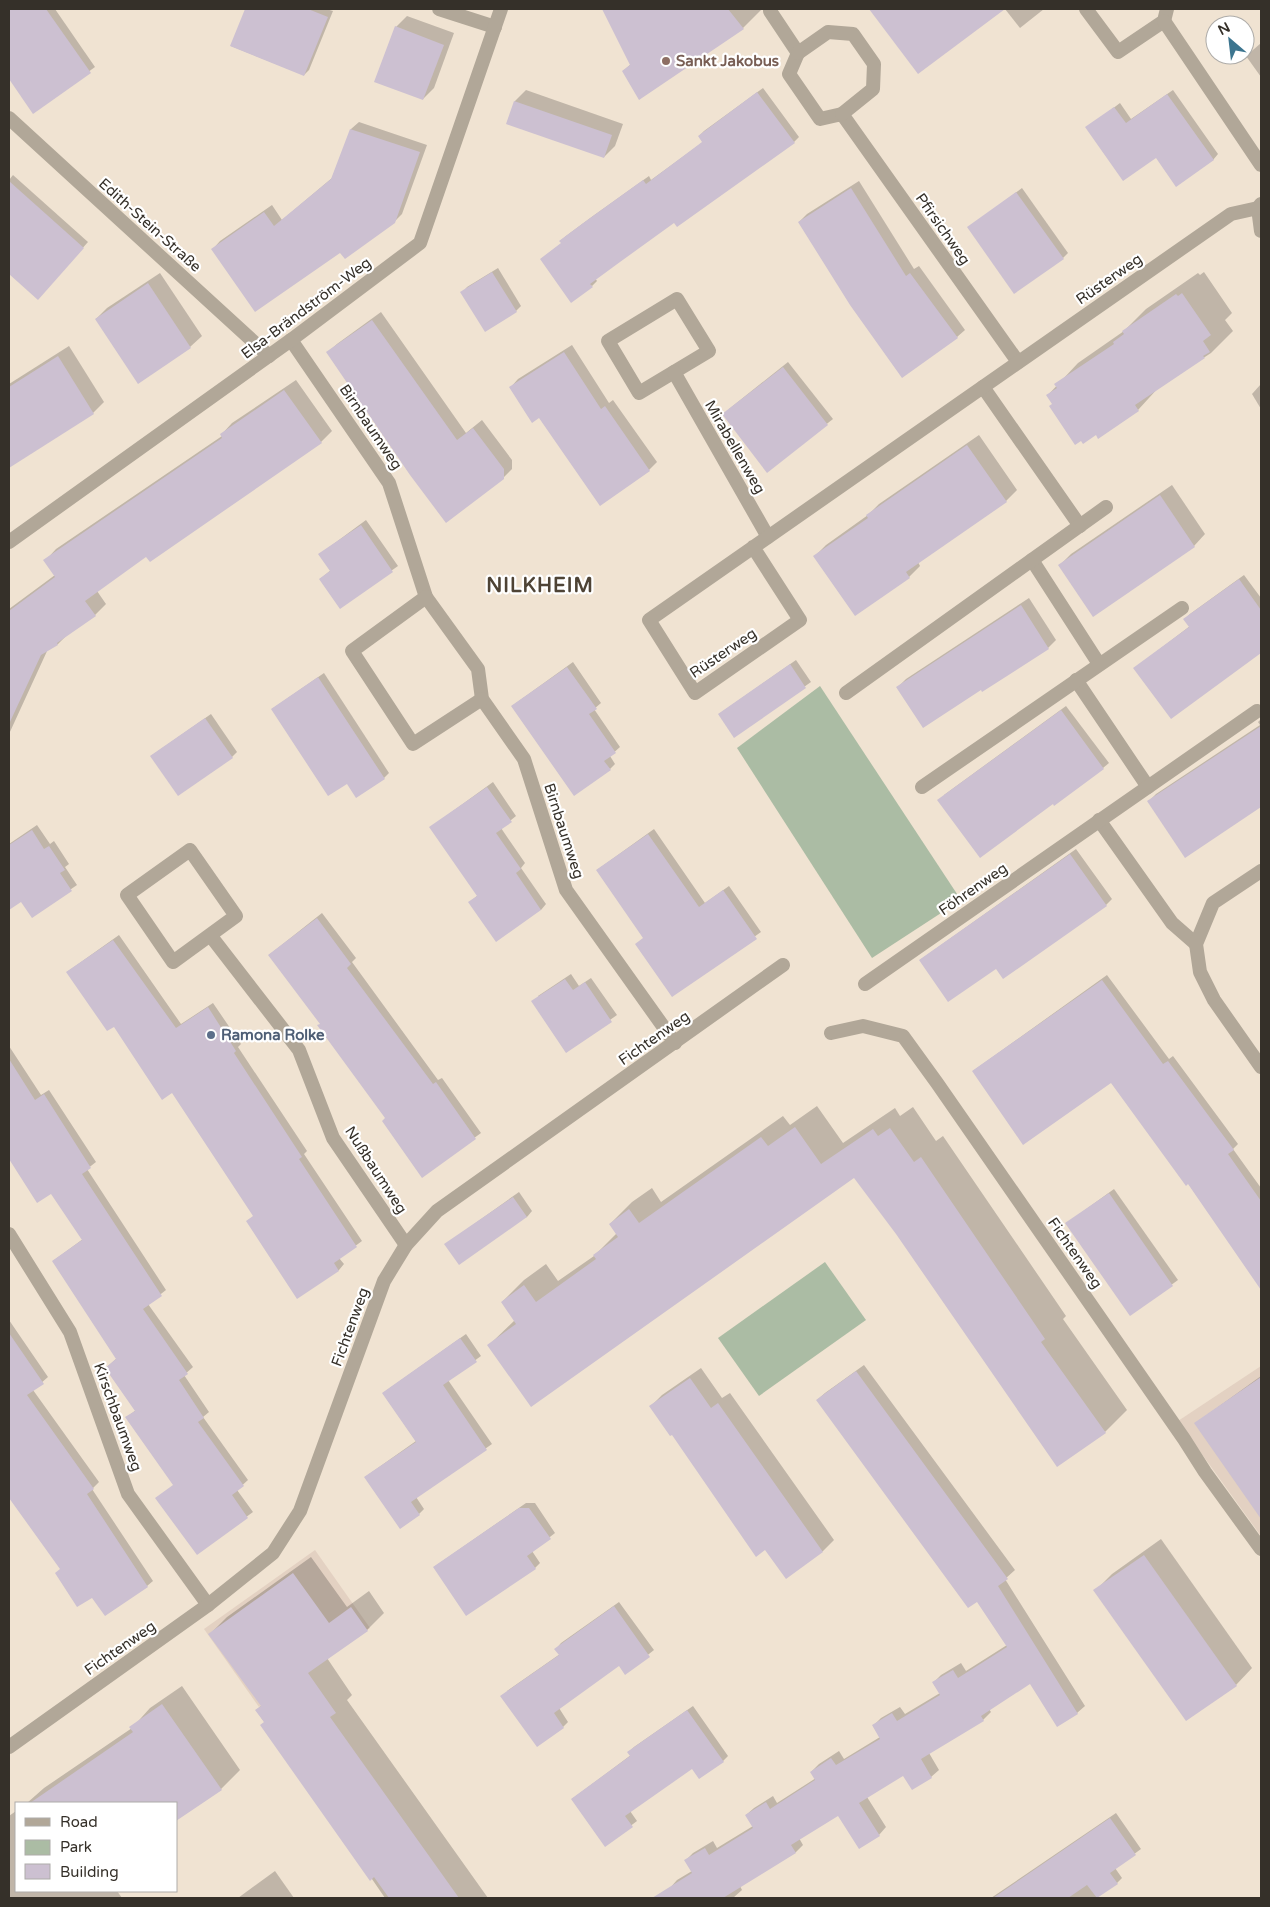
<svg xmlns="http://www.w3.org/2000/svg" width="1270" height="1907" viewBox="0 0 1270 1907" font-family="'Varela Round',sans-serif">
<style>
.industrial{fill:#e3d1c2}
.green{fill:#abbca4}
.shadow{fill:#0003}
.building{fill:#ccc0d1}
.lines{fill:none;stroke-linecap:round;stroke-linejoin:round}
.minor{stroke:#b1a798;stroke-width:14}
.education-dot{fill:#8d6e63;stroke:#fff;stroke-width:2}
.service-dot{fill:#5c6f8a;stroke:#fff;stroke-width:2}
.labels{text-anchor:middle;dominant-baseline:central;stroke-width:4.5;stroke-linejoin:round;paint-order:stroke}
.education-label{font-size:15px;font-weight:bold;fill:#785e54;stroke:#fff;text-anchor:start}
.street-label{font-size:15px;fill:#353029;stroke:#fff}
.service-label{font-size:15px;font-weight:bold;fill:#4e5e75;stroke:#fff;text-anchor:start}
.district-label{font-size:20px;font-weight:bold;letter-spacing:1px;fill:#4e4335;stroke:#fff}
</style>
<rect width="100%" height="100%" fill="#f0e3d2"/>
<g class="industrial">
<path d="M 1261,1366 L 1261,1536 L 1178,1421 Z"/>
<path d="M 315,1550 L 370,1628 L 259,1707 L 204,1629 Z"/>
</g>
<g class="green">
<path d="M 820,686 L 961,900 L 872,958 L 737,748 Z"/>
<path d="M 825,1262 L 866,1320 L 759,1396 L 718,1338 Z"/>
</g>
<g class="shadow">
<path d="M 9,9 L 55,9 L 95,67 L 33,112 L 9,77 Z"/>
<path d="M 246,9 L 326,9 L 333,11 L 309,70 L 304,75 L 231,46 Z"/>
<path d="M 603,9 L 762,9 L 743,28 L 623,71 L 631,64 Z"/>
<path d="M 884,9 L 1003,9 L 918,72 L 881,11 Z"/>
<path d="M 1005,9 L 1044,9 L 1020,28 Z"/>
<path d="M 407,16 L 454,33 L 434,88 L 423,99 L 396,27 Z"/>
<path d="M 1261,43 L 1261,77 L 1246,56 Z"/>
<path d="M 763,88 L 799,137 L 794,142 L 674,222 L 595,278 L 597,281 L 592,286 L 541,259 L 562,243 L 560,241 L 566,236 L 593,216 L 649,176 L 651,180 L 703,142 L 699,136 L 704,131 Z"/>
<path d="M 526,90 L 623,124 L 615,146 L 604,157 L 507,123 L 515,101 Z"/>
<path d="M 1173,90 L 1218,154 L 1213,160 L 1156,157 L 1087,128 L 1120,103 L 1131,119 Z"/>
<path d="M 359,122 L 427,145 L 402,214 L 394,222 L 340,251 L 213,249 L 220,241 L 272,205 L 282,220 L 332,178 L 351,129 Z"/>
<path d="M 13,175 L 88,242 L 38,298 L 9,272 L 9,180 Z"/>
<path d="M 859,181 L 914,269 L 919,266 L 965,330 L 957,337 L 799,222 L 807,214 Z"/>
<path d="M 1022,188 L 1068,253 L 1063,258 L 968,228 Z"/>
<path d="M 498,268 L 521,306 L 516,311 L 462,293 L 467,287 Z"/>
<path d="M 1204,272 L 1232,313 L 1225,320 L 1233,331 L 1211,353 L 1159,387 L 1138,410 L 1096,434 L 1053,403 L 1048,395 L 1078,363 L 1124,331 L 1146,309 L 1198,273 L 1200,275 Z"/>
<path d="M 160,273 L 202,336 L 190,347 L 138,382 L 96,319 L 107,308 Z"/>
<path d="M 381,312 L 466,433 L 482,420 L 512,460 L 512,469 L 503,478 L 328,352 L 337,344 Z"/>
<path d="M 572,345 L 609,403 L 613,400 L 657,462 L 649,470 L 600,504 L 539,416 L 511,387 L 518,379 Z"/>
<path d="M 69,346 L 104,402 L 93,413 L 9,466 L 9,384 Z"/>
<path d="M 788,362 L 833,419 L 767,471 L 729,409 Z"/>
<path d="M 296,380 L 332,431 L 321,442 L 147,555 L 97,591 L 106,604 L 95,615 L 68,634 L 58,644 L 48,649 L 9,734 L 9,609 L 55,575 L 45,561 L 56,549 L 222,436 L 221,435 L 232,423 Z"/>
<path d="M 1261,384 L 1261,409 L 1252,394 Z"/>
<path d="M 979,435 L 1017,490 L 1006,501 L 918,562 L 920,566 L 909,577 L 855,614 L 815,556 L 826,545 L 868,515 L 879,504 Z"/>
<path d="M 1172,485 L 1205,534 L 1194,546 L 1093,615 L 1060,565 L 1071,554 Z"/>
<path d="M 366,520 L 398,566 L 340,607 L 320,579 L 331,570 L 320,554 Z"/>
<path d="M 1244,575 L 1261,598 L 1261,651 L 1171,717 L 1135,668 L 1190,626 L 1185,619 L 1190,614 Z"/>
<path d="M 1029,598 L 1056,640 L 1048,648 L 981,688 L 898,687 L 906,679 Z"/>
<path d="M 796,660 L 811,682 L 735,736 L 719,714 Z"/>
<path d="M 573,662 L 601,703 L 594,709 L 620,747 L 610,756 L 615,764 L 610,769 L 512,706 Z"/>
<path d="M 324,673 L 389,773 L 384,778 L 347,782 L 272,709 Z"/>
<path d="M 1066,706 L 1109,763 L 1103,768 L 1053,802 L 944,795 Z"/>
<path d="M 211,714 L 237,752 L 232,757 L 151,756 Z"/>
<path d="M 1261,719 L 1261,804 L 1185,856 L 1149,801 L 1156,794 L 1260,725 L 1258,722 Z"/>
<path d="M 493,782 L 516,816 L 501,828 L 525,863 L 521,868 L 546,904 L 541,910 L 470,902 L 478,895 L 431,827 Z"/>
<path d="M 37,825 L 50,844 L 54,841 L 69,864 L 65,867 L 77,885 L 32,916 L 22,900 L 9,909 L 9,844 Z"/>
<path d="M 654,829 L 705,903 L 729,886 L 761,932 L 672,995 L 644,937 L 597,870 Z"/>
<path d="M 1076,849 L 1112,899 L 1106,905 L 1003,977 L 996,967 L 920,960 Z"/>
<path d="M 322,913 L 356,958 L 352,962 L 438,1080 L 442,1078 L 481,1133 L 422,1176 L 387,1117 L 321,1023 L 269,955 Z"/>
<path d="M 119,935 L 181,1024 L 213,1003 L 241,1044 L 238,1047 L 307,1151 L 304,1154 L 362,1241 L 339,1258 L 344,1264 L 339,1270 L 297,1297 L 254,1215 L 172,1091 L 67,972 Z"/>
<path d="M 571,974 L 579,986 L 591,978 L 617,1015 L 566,1051 L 538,996 Z"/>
<path d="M 1107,975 L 1169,1059 L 1173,1056 L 1238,1144 L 1233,1149 L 1261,1188 L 1261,1287 L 1188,1183 L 1111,1082 L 973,1071 Z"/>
<path d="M 9,1046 L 41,1095 L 49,1090 L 96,1162 L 87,1169 L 166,1290 L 148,1304 L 193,1367 L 184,1375 L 209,1412 L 203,1417 L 248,1480 L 237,1490 L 253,1512 L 197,1553 L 174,1484 L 127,1417 L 136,1410 L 106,1368 L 117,1358 L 53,1261 L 83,1239 L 52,1192 L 37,1201 L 9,1157 Z"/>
<path d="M 817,1106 L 843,1143 L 895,1108 L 900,1116 L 913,1107 L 936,1141 L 943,1136 L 1066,1316 L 1063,1319 L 1127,1410 L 1105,1432 L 874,1201 L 855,1176 L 489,1345 L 515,1320 L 502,1302 L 524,1280 L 546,1264 L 558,1281 L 594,1256 L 617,1233 L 610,1224 L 632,1202 L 652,1188 L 661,1202 L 783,1116 L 790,1125 Z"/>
<path d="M 1114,1189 L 1178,1280 L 1131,1314 L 1067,1223 Z"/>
<path d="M 519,1192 L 532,1211 L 527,1217 L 446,1244 Z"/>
<path d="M 9,1320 L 48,1377 L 33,1390 L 99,1482 L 92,1489 L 153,1581 L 147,1586 L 93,1596 L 61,1568 L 9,1495 L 9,1440 L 12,1437 L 9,1432 Z"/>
<path d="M 466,1334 L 481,1356 L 448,1380 L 492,1444 L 416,1497 L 424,1509 L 419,1514 L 365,1477 L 416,1441 L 383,1393 Z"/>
<path d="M 864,1365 L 1015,1570 L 1005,1579 L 1085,1706 L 1077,1713 L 1031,1682 L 989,1709 L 991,1712 L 983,1720 L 929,1753 L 939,1770 L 931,1777 L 903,1774 L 867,1797 L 886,1827 L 879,1835 L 838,1814 L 799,1838 L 803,1845 L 796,1852 L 740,1886 L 742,1890 L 733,1898 L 677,1898 L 670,1888 L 677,1880 L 692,1871 L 686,1860 L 693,1853 L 713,1841 L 717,1848 L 753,1826 L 746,1815 L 754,1808 L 773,1796 L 777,1803 L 816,1778 L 811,1772 L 819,1764 L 839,1751 L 844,1759 L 880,1737 L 873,1726 L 881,1718 L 900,1707 L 905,1714 L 940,1693 L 933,1683 L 941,1675 L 961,1663 L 966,1671 L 1007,1645 L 977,1600 L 817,1400 L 825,1393 Z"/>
<path d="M 701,1368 L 722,1398 L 730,1393 L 834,1540 L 823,1551 L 786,1577 L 765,1548 L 651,1406 L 662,1395 Z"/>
<path d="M 1261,1376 L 1261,1517 L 1196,1423 Z"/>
<path d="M 526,1503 L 535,1503 L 555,1533 L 532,1551 L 540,1563 L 535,1568 L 434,1567 Z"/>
<path d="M 1161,1539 L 1252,1668 L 1236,1685 L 1095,1591 L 1112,1574 Z"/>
<path d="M 311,1557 L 347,1607 L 369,1591 L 384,1613 L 367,1630 L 327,1658 L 352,1695 L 347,1700 L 488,1898 L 385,1898 L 256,1710 L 262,1705 L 210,1634 L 227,1617 Z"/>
<path d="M 619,1602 L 654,1650 L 625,1673 L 619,1664 L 559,1708 L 568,1722 L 563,1727 L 507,1691 L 560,1654 L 556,1649 L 561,1643 Z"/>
<path d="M 182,1686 L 240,1770 L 221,1789 L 176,1803 L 27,1803 L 44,1788 L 132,1728 L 150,1708 Z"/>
<path d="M 693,1706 L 728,1756 L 723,1761 L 692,1767 L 630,1811 L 637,1821 L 605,1845 L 572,1799 L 631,1755 L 629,1752 L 634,1747 Z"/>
<path d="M 16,1811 L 16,1891 L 117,1891 L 122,1898 L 9,1898 L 9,1816 Z"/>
<path d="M 1116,1813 L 1141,1849 L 1115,1868 L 1122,1878 L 1117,1883 L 1095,1898 L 991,1898 Z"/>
<path d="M 275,1871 L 294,1898 L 238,1898 Z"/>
</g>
<g class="building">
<path d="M 9,9 L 46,9 L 91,73 L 33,114 L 9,79 Z"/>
<path d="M 245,9 L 308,9 L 328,17 L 304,76 L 230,46 Z"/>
<path d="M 602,9 L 728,9 L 744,29 L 639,100 L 622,71 L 630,65 Z"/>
<path d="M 869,9 L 1005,9 L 918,74 Z"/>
<path d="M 395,26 L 444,45 L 423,100 L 374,82 Z"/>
<path d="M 757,92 L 795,143 L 677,227 L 674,223 L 620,262 L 590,284 L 593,287 L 571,303 L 540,259 L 561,243 L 559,241 L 586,221 L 643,180 L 646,184 L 702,142 L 698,136 Z"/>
<path d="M 1167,94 L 1214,160 L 1176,187 L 1156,158 L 1123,181 L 1085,127 L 1114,107 L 1126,123 Z"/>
<path d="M 514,101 L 612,135 L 604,158 L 506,124 Z"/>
<path d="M 350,129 L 420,152 L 395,223 L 345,259 L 340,253 L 255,312 L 211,249 L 264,212 L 274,226 L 331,179 Z"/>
<path d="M 9,181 L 84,248 L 38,300 L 9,274 Z"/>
<path d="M 851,188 L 906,276 L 910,273 L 958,338 L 902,378 L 850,305 L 798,222 Z"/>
<path d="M 1016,192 L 1064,259 L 1014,294 L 967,227 Z"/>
<path d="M 492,272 L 517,312 L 485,332 L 460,292 Z"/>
<path d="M 148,283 L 191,348 L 138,384 L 95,319 Z"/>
<path d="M 1182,293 L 1211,335 L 1203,341 L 1210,352 L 1203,356 L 1205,358 L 1135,405 L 1139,411 L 1098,439 L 1096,435 L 1083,444 L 1081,441 L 1075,445 L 1049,406 L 1052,404 L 1046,395 L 1057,388 L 1054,384 L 1114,344 L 1113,342 L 1124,334 L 1122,331 L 1176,294 L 1178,296 Z"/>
<path d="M 372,320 L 457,440 L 473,428 L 504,469 L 504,479 L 446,523 L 410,475 L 326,352 Z"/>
<path d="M 564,352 L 601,409 L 605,406 L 650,471 L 600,506 L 539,418 L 532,423 L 509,387 Z"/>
<path d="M 58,356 L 94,414 L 9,468 L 9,387 Z"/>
<path d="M 783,367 L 828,425 L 767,473 L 722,414 Z"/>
<path d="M 284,390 L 322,443 L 150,562 L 146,557 L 85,601 L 96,616 L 57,643 L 58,645 L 41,655 L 9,724 L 9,611 L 55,577 L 43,560 L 222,438 L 220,434 Z"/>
<path d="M 967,445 L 1007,502 L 906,572 L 910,578 L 855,616 L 813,556 L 868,518 L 866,515 Z"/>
<path d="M 1160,495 L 1195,547 L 1093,617 L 1058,565 Z"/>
<path d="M 361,525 L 393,572 L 340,609 L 319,579 L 330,571 L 318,554 Z"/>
<path d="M 1239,579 L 1261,610 L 1261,653 L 1171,719 L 1133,668 L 1189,627 L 1183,619 Z"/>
<path d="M 1021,605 L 1049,649 L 982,692 L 981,690 L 923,728 L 896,687 Z"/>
<path d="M 790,664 L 806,688 L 734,738 L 718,714 Z"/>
<path d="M 567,667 L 597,709 L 589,714 L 616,753 L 604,761 L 611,770 L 574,796 L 511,706 Z"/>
<path d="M 318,677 L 385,779 L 356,798 L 347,784 L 328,796 L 271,709 Z"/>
<path d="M 1061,710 L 1104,769 L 1054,806 L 1053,804 L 980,858 L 937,800 Z"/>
<path d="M 205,718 L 233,758 L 178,796 L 150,756 Z"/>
<path d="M 1261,726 L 1261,807 L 1185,858 L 1147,801 Z"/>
<path d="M 487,787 L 512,822 L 496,833 L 521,869 L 516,873 L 541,910 L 496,942 L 468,902 L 477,896 L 429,827 Z"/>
<path d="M 32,830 L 44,849 L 49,846 L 65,870 L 60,873 L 72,891 L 32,918 L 21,902 L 9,910 L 9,845 Z"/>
<path d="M 648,834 L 699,907 L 723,890 L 757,939 L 672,997 L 635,944 L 643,938 L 596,870 Z"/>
<path d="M 1070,854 L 1107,906 L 1003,979 L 996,969 L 948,1002 L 919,960 Z"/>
<path d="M 317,918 L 351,964 L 347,968 L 433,1084 L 436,1082 L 476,1139 L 422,1178 L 382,1121 L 385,1118 L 317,1025 L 320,1024 L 268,955 Z"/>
<path d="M 113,940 L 176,1028 L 208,1007 L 236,1051 L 234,1053 L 302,1157 L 299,1159 L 357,1247 L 334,1263 L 339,1271 L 297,1299 L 246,1221 L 253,1216 L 172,1093 L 162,1100 L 114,1027 L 107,1031 L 66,972 Z"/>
<path d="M 565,979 L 573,990 L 585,982 L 612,1022 L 566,1053 L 531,1001 Z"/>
<path d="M 1102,980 L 1163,1064 L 1168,1061 L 1234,1150 L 1228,1154 L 1261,1201 L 1261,1290 L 1188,1184 L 1186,1186 L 1111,1083 L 1023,1145 L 972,1071 Z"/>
<path d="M 9,1059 L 35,1100 L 44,1094 L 91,1168 L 82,1174 L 162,1296 L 143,1309 L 188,1374 L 179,1380 L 204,1418 L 198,1422 L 244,1486 L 232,1495 L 248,1518 L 197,1555 L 155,1498 L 173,1485 L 125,1417 L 135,1411 L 105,1368 L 116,1359 L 52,1261 L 82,1240 L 51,1194 L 37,1203 L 9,1159 Z"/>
<path d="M 795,1127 L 821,1164 L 873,1129 L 878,1136 L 890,1128 L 914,1162 L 921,1157 L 1045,1339 L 1041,1342 L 1106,1433 L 1057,1467 L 896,1234 L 854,1178 L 531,1407 L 487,1345 L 516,1324 L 501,1302 L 524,1285 L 536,1302 L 596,1259 L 593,1255 L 618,1237 L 609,1224 L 629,1209 L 639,1223 L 761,1137 L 768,1146 Z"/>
<path d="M 1109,1193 L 1173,1286 L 1130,1316 L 1065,1223 Z"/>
<path d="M 513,1197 L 527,1217 L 459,1265 L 444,1244 Z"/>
<path d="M 9,1333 L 44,1384 L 27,1395 L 94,1489 L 87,1494 L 148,1587 L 105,1616 L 92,1598 L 77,1607 L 55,1573 L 60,1569 L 9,1498 Z"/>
<path d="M 460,1338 L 477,1362 L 443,1385 L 487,1450 L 411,1502 L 420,1515 L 400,1529 L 364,1477 L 416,1442 L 382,1393 Z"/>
<path d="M 856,1371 L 1008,1579 L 998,1586 L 1078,1714 L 1057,1727 L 1030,1684 L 981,1716 L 984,1721 L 921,1759 L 932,1778 L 912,1790 L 903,1776 L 859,1803 L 880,1836 L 859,1849 L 838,1816 L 791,1845 L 796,1853 L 723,1898 L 652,1898 L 692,1873 L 684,1860 L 705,1848 L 709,1855 L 753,1828 L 745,1815 L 766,1802 L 770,1809 L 815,1780 L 810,1772 L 831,1758 L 836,1765 L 880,1739 L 872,1725 L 892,1713 L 897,1721 L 940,1695 L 932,1682 L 953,1670 L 958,1678 L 1007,1647 L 977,1602 L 968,1608 L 816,1400 Z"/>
<path d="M 1261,1377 L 1261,1519 L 1194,1423 Z"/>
<path d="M 690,1378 L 711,1408 L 718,1403 L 823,1552 L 786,1579 L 765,1550 L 756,1557 L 672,1435 L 670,1436 L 649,1406 Z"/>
<path d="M 519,1508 L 529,1508 L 551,1539 L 527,1556 L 536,1569 L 466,1616 L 433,1567 Z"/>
<path d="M 1144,1555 L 1237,1686 L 1186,1721 L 1093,1590 Z"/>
<path d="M 293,1573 L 329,1623 L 351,1607 L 368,1631 L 308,1673 L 336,1713 L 330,1717 L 459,1898 L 389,1898 L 374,1877 L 370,1881 L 260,1725 L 264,1722 L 255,1710 L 261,1706 L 208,1634 Z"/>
<path d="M 614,1606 L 650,1657 L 625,1675 L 619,1666 L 554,1713 L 564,1728 L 537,1747 L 500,1696 L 559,1655 L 554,1649 Z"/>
<path d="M 162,1704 L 222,1790 L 176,1821 L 176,1803 L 30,1803 L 133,1732 L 129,1727 Z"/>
<path d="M 687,1710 L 724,1762 L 699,1779 L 692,1769 L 625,1816 L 633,1827 L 605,1847 L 571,1799 L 630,1756 L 627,1752 Z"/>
<path d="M 1110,1818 L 1136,1855 L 1110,1873 L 1118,1884 L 1097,1898 L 1087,1885 L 1068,1898 L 993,1898 Z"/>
</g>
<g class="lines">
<g class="minor">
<path d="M 439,9 L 495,27"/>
<path d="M 1086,9 L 1118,52 L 1164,21 L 1167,9"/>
<path d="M 770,11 L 798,53 L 789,74 L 820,119 L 842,114 L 1018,362"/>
<path d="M 1164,21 L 1261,165"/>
<path d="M 798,53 L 828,32 L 853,34 L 874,64 L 873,89 L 842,114"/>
<path d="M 9,118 L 269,356"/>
<path d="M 1261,204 L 1258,208 L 1261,231"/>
<path d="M 677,299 L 709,351 L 639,393 L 608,341 Z"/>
<path d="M 291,340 L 389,483 L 426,597 L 478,669 L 482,699 L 524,759 L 566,890 L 675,1043"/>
<path d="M 674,372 L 768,537"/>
<path d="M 983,387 L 1080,526"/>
<path d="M 9,542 L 291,340 L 420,243 L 501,9"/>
<path d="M 753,547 L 800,620 L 695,693 L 649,620 L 1231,214 L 1258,208"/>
<path d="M 1032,560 L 1099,664"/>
<path d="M 426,597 L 352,651 L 413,744 L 482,699"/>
<path d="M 1076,680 L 1148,787"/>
<path d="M 846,693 L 1106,507"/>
<path d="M 922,787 L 1182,608"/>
<path d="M 1099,820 L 1172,923 L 1196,944"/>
<path d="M 1261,871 L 1213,903 L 1196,944 L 1200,972 L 1214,1000 L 1261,1067"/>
<path d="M 210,935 L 173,962 L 127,895 L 190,850 L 236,916 L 210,935 L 299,1050 L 333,1138 L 406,1245"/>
<path d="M 865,984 L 1257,711"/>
<path d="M 831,1033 L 863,1026 L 903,1036 L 937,1083 L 1184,1439 L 1205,1472 L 1261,1549"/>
<path d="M 9,1234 L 70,1332 L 128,1494 L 208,1605"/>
<path d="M 9,1747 L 208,1605 L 273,1553 L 300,1511 L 384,1281 L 406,1245 L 437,1211 L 783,965"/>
</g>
</g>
<circle class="education-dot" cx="666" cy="61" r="5"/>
<circle class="service-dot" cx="211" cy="1035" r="5"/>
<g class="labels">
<g class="education-label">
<text x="676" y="61">Sankt Jakobus</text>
</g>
<g class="street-label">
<text transform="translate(150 225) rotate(42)">Edith-Stein-Straße</text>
<text transform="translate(943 229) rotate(55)">Pfirsichweg</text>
<text transform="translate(1109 279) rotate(-35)">Rüsterweg</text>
<text transform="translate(306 308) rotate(-37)">Elsa-Brändström-Weg</text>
<text transform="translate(371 427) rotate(56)">Birnbaumweg</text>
<text transform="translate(735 447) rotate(60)">Mirabellenweg</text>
<text transform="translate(723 653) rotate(-34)">Rüsterweg</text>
<text transform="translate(564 831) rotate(72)">Birnbaumweg</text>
<text transform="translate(973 889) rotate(-35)">Föhrenweg</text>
<text transform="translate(654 1038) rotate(-35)">Fichtenweg</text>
<text transform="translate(376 1170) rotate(57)">Nußbaumweg</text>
<text transform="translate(1075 1253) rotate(55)">Fichtenweg</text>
<text transform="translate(350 1327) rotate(-70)">Fichtenweg</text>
<text transform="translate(118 1417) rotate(70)">Kirschbaumweg</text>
<text transform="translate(120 1648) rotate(-35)">Fichtenweg</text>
</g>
<g class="service-label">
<text x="221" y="1035">Ramona Rolke</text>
</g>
<g class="district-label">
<text x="540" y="586">NILKHEIM</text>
</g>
</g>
<rect width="1270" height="1907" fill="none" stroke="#353029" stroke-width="20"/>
<rect x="15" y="1802" width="162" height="90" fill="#ffffff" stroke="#aeaca9"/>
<rect x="25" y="1818" width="25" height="8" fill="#b1a798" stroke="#aeaca9"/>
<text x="60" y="1827" font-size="15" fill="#353029">Road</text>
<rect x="25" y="1840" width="25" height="15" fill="#abbca4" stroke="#aeaca9"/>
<text x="60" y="1852" font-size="15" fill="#353029">Park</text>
<rect x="25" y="1864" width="25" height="15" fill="#ccc0d1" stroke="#aeaca9"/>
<text x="60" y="1877" font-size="15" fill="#353029">Building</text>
<g transform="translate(1230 40) rotate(332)"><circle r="24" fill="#ffffff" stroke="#aeaca9"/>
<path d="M0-4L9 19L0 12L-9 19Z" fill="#3c758f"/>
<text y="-8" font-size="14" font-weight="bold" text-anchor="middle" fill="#353029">N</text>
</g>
</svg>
